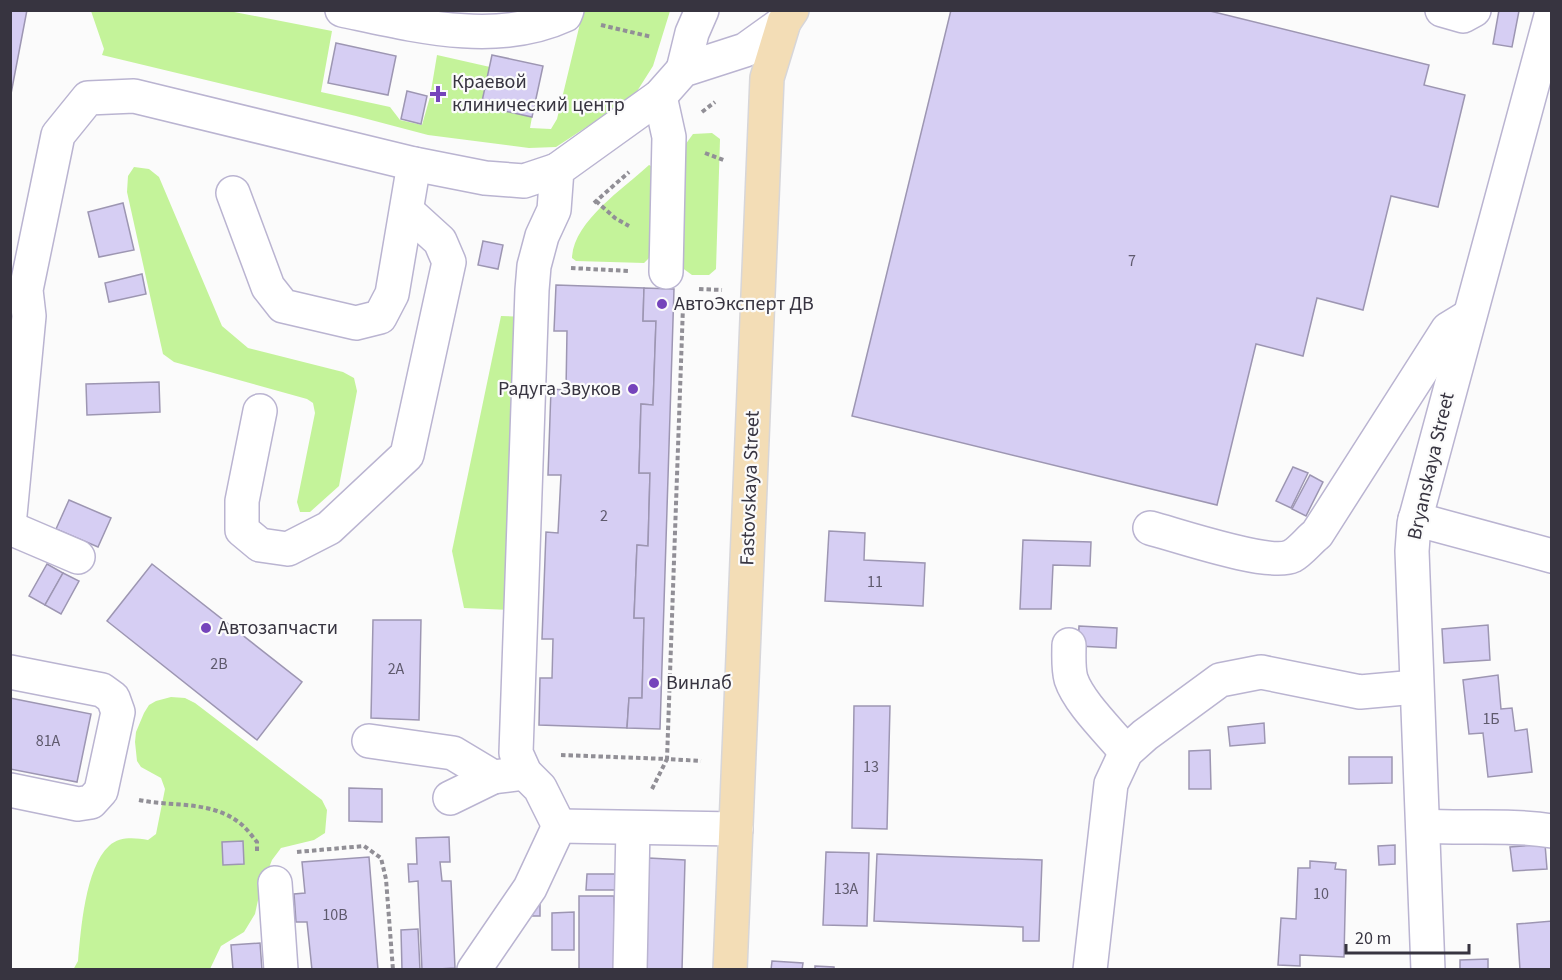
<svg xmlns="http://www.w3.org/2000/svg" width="1562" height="980" viewBox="0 0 1562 980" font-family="'Source Sans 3',sans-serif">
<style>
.green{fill:#c4f39a}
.building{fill:#d6cef3;stroke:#9d96b2;stroke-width:1.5}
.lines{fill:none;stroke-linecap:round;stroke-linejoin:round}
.minor-casing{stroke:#bab4d1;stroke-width:36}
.major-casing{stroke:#d7d6d9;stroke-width:36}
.path{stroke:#918f96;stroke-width:4;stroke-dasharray:4.5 3;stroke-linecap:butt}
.minor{stroke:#fff;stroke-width:33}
.major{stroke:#f3ddb6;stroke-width:33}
.poi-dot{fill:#7544bb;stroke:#fbfbfb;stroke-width:2}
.labels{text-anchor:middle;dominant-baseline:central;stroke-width:4.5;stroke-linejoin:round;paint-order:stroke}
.number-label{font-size:16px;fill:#5f5a6d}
.poi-label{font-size:20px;fill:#373440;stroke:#fbfbfb;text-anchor:start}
.street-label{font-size:20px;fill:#373440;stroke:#fbfbfb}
</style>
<rect width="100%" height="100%" fill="#fbfbfb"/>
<g class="green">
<path d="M 91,11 L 229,11 L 332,31 L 321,92 L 390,107 L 400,120 L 422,125 L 430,97 L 437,55 L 490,67 L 481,106 L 532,117 L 530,128 L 551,129 L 557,119 L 583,11 L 670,11 L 653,66 L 634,96 L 556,147 L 529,148 L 428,135 L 356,116 L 102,55 L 104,49 Z"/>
<path d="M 712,133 L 720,139 L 716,269 L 709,275 L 692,275 L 681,267 L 685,145 L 693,134 Z"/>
<path d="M 649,165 L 655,168 L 651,256 L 644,263 L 576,261 L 572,258 C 573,222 623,189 649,165 Z"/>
<path d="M 134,167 L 149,169 L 159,177 L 222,326 L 248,348 L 343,372 L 354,378 L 357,391 L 339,486 L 310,512 L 300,512 L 297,502 L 315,413 L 313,403 L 307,399 L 174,362 L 163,354 L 127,192 L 128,176 Z"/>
<path d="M 501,316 L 527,317 L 512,610 L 464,608 L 452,551 Z"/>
<path d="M 171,697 L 185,698 L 195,703 L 322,800 L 327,810 L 325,833 L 314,840 L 281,848 L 272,860 L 260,891 L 255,914 L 244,932 L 221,946 L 210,969 L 73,970 L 78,961 C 81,930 85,868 109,846 C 120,836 135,838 148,840 L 156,834 L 165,789 L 161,778 L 141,767 L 137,761 L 135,742 L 136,732 L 144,713 L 149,705 L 156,701 Z"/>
</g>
<g class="building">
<path d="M 10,10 L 27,10 L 10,99 Z"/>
<path d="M 951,10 L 1206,10 L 1429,65 L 1424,85 L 1465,95 L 1438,207 L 1391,196 L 1363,310 L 1317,298 L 1303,356 L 1256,344 L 1217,505 L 852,416 Z"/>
<path d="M 1499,10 L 1519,11 L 1512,47 L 1493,44 Z"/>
<path d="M 336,43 L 396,56 L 388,95 L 328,83 Z"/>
<path d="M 492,55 L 543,66 L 532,117 L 481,106 Z"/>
<path d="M 407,91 L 427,96 L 421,124 L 401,119 Z"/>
<path d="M 123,203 L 134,250 L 99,257 L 88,212 Z"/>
<path d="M 483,241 L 503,245 L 498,269 L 478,265 Z"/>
<path d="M 142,274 L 146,294 L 109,302 L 105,283 Z"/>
<path d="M 556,285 L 644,288 L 643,321 L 656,321 L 653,405 L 641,404 L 639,473 L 650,473 L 648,546 L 637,545 L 634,618 L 644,618 L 642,698 L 629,698 L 627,728 L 539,725 L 540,678 L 552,678 L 553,639 L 542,639 L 546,532 L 558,533 L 561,475 L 548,475 L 551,389 L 566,390 L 567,331 L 554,331 Z"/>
<path d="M 644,288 L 674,289 L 660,729 L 627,728 L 629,698 L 642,698 L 644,618 L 634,618 L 637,545 L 648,546 L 650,473 L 639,473 L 641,404 L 653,405 L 656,321 L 643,321 Z"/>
<path d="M 159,382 L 160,412 L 87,415 L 86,384 Z"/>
<path d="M 1293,467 L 1308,473 L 1291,508 L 1276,501 Z"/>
<path d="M 1310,475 L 1323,482 L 1306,516 L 1292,509 Z"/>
<path d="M 69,500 L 111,518 L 98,547 L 56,529 Z"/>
<path d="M 829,531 L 865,533 L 864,560 L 925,563 L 923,606 L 825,601 Z"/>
<path d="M 1023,540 L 1091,542 L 1090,566 L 1053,565 L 1051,609 L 1020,609 Z"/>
<path d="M 47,564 L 63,573 L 45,605 L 29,596 Z"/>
<path d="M 152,564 L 302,682 L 257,740 L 107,621 Z"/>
<path d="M 63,573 L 79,581 L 61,614 L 45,605 Z"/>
<path d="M 373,620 L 421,620 L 419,720 L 371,718 Z"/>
<path d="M 1488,625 L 1490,660 L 1444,663 L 1442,629 Z"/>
<path d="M 1079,626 L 1117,628 L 1116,648 L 1078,646 Z"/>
<path d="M 1498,675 L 1501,709 L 1512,708 L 1515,731 L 1527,729 L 1532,772 L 1488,777 L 1483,733 L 1469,734 L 1463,680 Z"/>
<path d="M 10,698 L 91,714 L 77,782 L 10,769 Z"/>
<path d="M 854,706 L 890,706 L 887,829 L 852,828 Z"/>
<path d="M 1264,723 L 1265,743 L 1230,746 L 1228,727 Z"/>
<path d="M 1210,750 L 1211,789 L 1189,789 L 1189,751 Z"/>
<path d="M 1349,757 L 1392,757 L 1392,783 L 1349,784 Z"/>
<path d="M 349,788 L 382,789 L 382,822 L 349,821 Z"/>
<path d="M 449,837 L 450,862 L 440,862 L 442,881 L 451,881 L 455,968 L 422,970 L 418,881 L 409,882 L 408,864 L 417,864 L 416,838 Z"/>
<path d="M 243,841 L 244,864 L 223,865 L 222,842 Z"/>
<path d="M 1545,844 L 1547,869 L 1513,871 L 1510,847 Z"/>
<path d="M 1395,845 L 1395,864 L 1379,865 L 1378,846 Z"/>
<path d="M 826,852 L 869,853 L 867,926 L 823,925 Z"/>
<path d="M 877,854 L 1042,860 L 1039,941 L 1023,941 L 1023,927 L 874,921 Z"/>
<path d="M 369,857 L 378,970 L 312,970 L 307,922 L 296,922 L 294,894 L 305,893 L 302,862 Z"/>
<path d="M 649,858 L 685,860 L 682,970 L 645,970 Z"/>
<path d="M 1310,861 L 1336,863 L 1335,869 L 1346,870 L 1344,957 L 1300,955 L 1300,966 L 1278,965 L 1281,918 L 1296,919 L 1298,868 L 1310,868 Z"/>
<path d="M 587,874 L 620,874 L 620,890 L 586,890 Z"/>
<path d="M 540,896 L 540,916 L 528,916 Z"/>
<path d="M 579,896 L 614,896 L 615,970 L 579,970 Z"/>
<path d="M 574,912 L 574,950 L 552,950 L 552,913 Z"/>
<path d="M 1552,921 L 1552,970 L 1520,970 L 1517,924 Z"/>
<path d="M 418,929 L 420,970 L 402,970 L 401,930 Z"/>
<path d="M 260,943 L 262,970 L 233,970 L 231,945 Z"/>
<path d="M 1488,959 L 1488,970 L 1460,970 L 1460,960 Z"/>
<path d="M 772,961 L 803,963 L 802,970 L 771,970 Z"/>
<path d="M 815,966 L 834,967 L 834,970 L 815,970 Z"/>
</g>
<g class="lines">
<g class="minor-casing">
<g id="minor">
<path d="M 342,10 C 413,25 496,47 565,15 L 567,10"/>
<path d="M 1442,10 L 1463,16 L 1474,10"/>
<path d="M 683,70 L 692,33 L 702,10"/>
<path d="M 660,96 L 669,137 L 666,272"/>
<path d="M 233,193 L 268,287 L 283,306 L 356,323 L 380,317 L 392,294 L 414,164"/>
<path d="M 260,411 L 242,501 L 242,530 L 260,545 L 288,549 L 329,528 L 407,455 L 449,262 L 440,241 L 407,211"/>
<path d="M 10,515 L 29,316 L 26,290 L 58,135 L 88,98 L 134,96 L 414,164 L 485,178 L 524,181 L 557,170"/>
<path d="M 1415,519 L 1552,556"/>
<path d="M 10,528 L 78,557"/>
<path d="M 1150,528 C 1177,535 1270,567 1292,556 C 1301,551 1309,540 1317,534 L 1448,329 L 1466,318"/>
<path d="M 1069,645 C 1069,656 1068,668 1071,679 C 1079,703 1110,732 1126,752"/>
<path d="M 10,672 L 102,690 L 113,698 L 118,712 L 101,791 L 91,802 L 78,804 L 10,790"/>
<path d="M 369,741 L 453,753 L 493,777 L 525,773"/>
<path d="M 450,798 L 493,777"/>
<path d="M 559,826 L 540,788 L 525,773 L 516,753 L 532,290 L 534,266 L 542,236 L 554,210 L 557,170 L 660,96 L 683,70 L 745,50 L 784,22"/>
<path d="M 559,826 L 736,829"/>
<path d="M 1423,826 C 1466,829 1509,824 1552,831"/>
<path d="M 275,883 L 281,970"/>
<path d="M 474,970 L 530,888 L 559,826"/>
<path d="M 630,970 L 633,828"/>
<path d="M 1090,970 L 1111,784 L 1126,752 L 1145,735 L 1220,680 L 1261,672 L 1360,692 L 1416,687"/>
<path d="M 1428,970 L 1412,551 L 1414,524 L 1552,12"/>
</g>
</g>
<g class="major-casing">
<path id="major" d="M 730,970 L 767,78 L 784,22 L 792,10"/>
</g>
<g class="path">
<path d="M 601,25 L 652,37"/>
<path d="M 702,112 L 715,102"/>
<path d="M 705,153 L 726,161"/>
<path d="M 596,201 L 615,218 L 629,226"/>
<path d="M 594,203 L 629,172"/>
<path d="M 571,268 L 629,271"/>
<path d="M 699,289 L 722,290"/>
<path d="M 561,755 L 667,759 L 683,306"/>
<path d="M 652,789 L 667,759 L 701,761"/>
<path d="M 139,800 C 172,807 212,800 241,824 C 247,829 252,836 257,842 L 257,851"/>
<path d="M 297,852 L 364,846 L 381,858 L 386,879 L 393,970"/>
</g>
<use href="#minor" class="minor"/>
<use href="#major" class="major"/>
</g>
<g class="poi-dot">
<path d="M435 85h6v6h6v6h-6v6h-6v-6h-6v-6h6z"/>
<circle cx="662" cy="304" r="6"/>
<circle cx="633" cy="389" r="6"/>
<circle cx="206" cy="628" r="6"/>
<circle cx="654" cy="683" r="6"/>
</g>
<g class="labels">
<g class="number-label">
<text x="1132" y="261">7</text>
<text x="604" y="516">2</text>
<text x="875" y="582">11</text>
<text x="219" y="664">2В</text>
<text x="396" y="669">2А</text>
<text x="1491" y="719">1Б</text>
<text x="48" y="741">81А</text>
<text x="871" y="767">13</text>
<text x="846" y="889">13А</text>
<text x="1321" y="894">10</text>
<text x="335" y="915">10В</text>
</g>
<g class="poi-label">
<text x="452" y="82">Краевой<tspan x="452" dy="23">клинический центр</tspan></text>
<text x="674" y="304">АвтоЭксперт ДВ</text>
<text x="621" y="389" text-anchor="end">Радуга Звуков</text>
<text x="218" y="628">Автозапчасти</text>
<text x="666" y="683">Винлаб</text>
</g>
<g class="street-label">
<text transform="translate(1431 466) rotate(-77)">Bryanskaya Street</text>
<text transform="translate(750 488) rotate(-88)">Fastovskaya Street</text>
</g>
</g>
<rect width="1562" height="980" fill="none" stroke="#373440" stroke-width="24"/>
<path d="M1346 944v9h123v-9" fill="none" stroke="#373440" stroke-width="3"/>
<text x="1355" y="944" font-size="18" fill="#373440" stroke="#fbfbfb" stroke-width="4.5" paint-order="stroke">20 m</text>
</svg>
